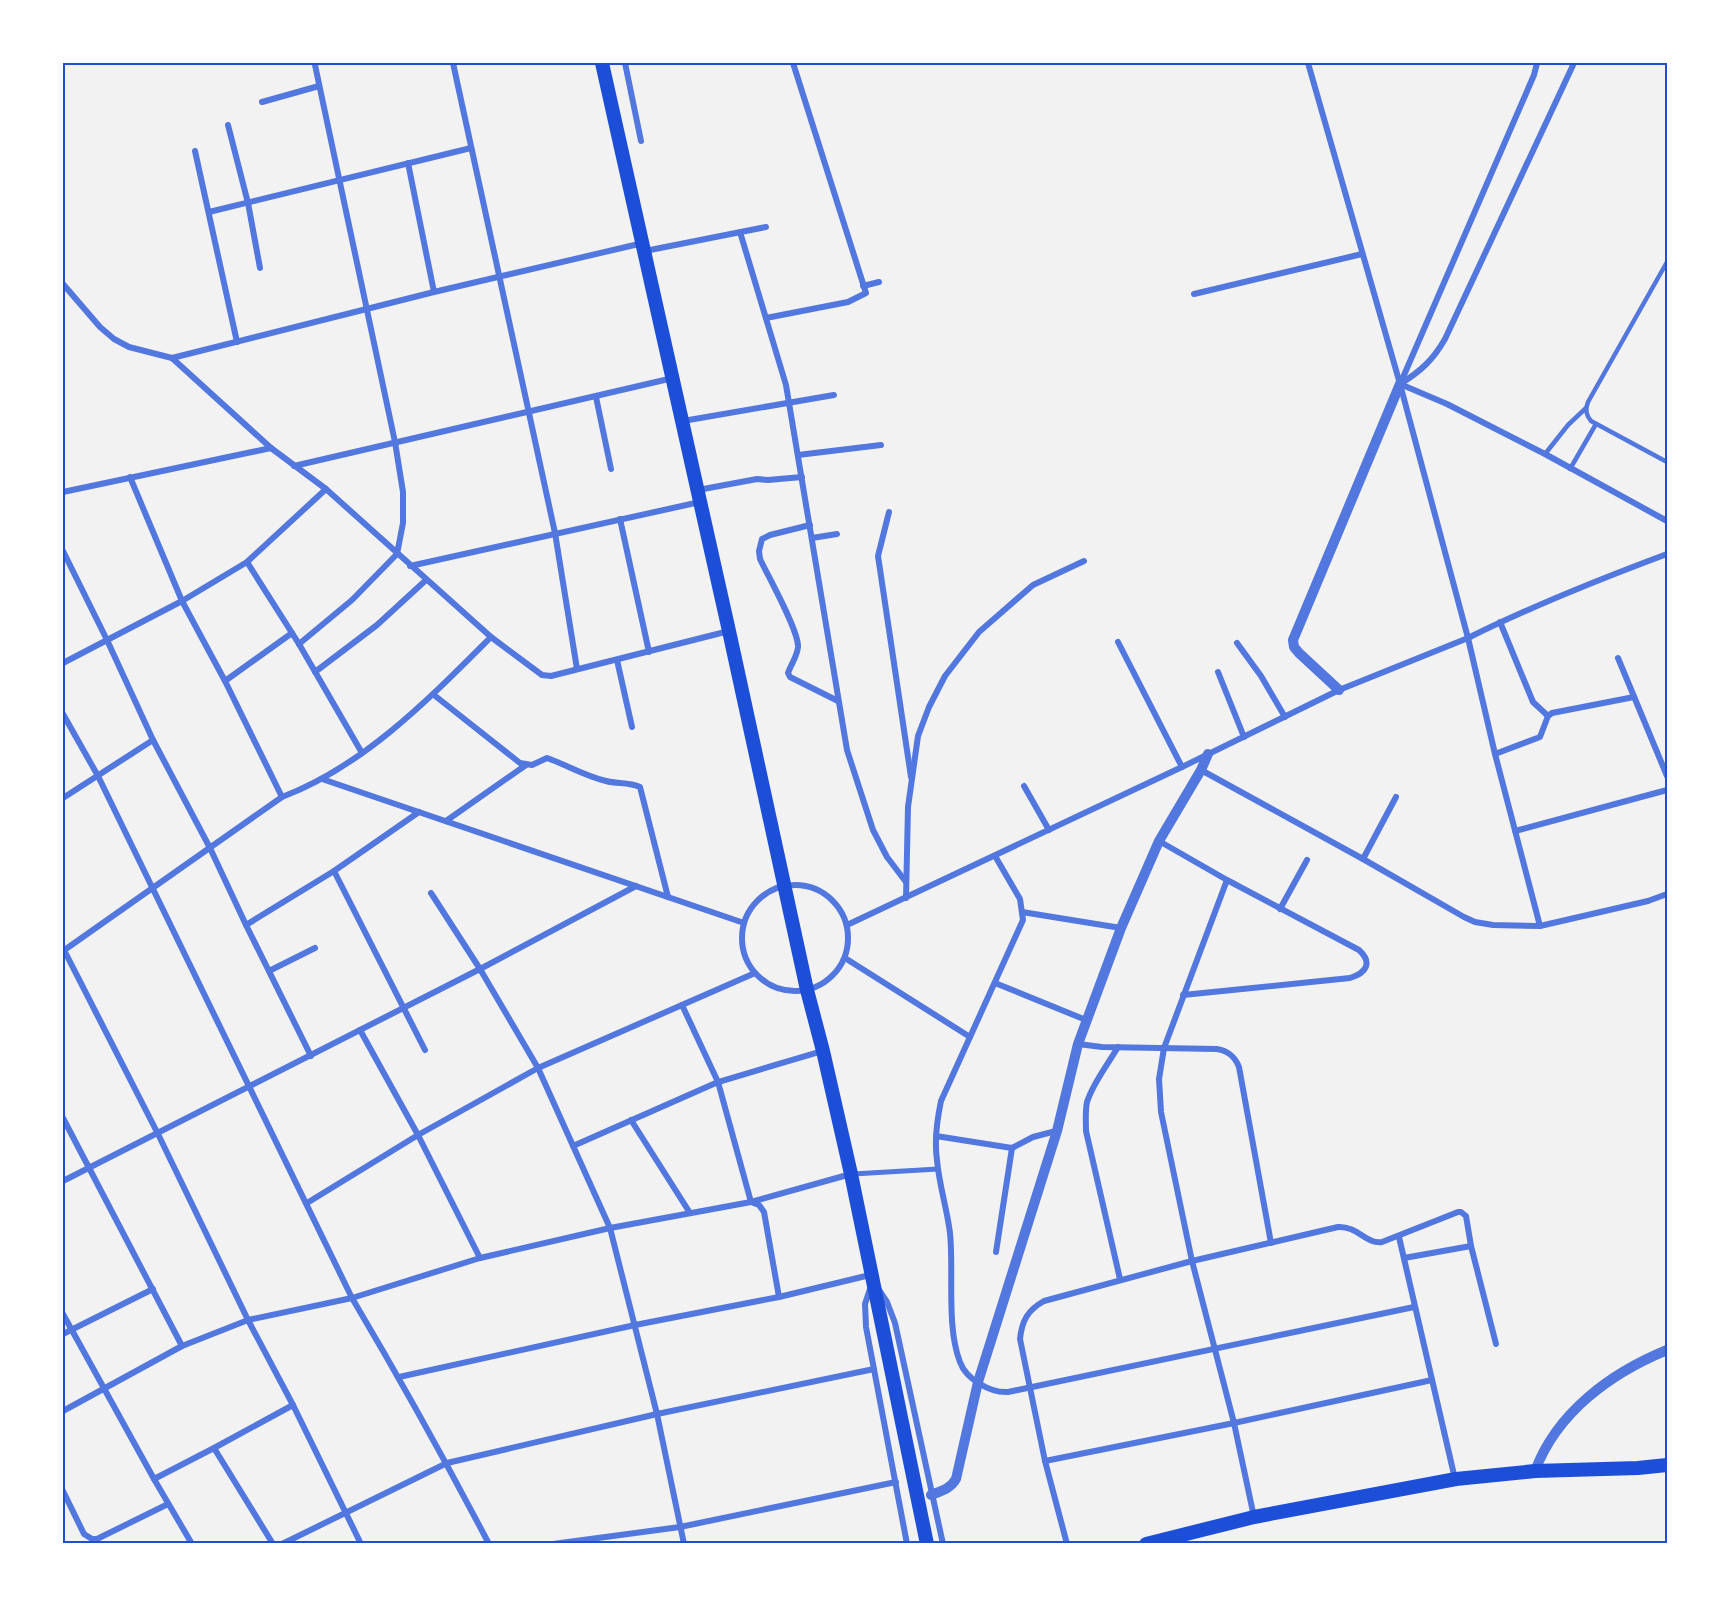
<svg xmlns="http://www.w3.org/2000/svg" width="1730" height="1607" viewBox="0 0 1730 1607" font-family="'Asap Condensed',sans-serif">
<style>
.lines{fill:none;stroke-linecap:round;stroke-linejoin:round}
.service{stroke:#5277de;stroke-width:4.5}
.pedestrian{stroke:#5277de;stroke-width:5}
.minor{stroke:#5277de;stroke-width:6}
.tertiary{stroke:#5277de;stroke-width:10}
.primary{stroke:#1d4ed8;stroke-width:14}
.neatline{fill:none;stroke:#1d4ed8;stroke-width:2}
</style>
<rect width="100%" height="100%" fill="#f2f2f2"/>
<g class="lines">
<g class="service">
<path d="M 1667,262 L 1588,402 C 1585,410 1586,415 1591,421 L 1667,462"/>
<path d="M 1545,454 L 1568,425 L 1586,408"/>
<path d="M 1570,469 L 1596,424"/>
</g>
<path class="pedestrian" d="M 853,1174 L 938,1169"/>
<g class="minor">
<path d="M 453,63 L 555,533 L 577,669"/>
<path d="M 625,63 L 641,141"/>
<path d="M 1308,63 L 1400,384 L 1468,638 C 1532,606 1600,579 1667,554"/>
<path d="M 262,102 L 319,86"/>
<path d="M 228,125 L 248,203 L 260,268"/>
<path d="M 195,151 L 237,342"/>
<path d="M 408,163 L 434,292"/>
<path d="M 209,212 L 471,148"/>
<path d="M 740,232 L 786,385 L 847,750 L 873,830 L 887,857 L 906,882"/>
<path d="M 645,251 L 766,227"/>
<path d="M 63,284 L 100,327 L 114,339 L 129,347 L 172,358 L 271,448 L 326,489 L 491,637 L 542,675 L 551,676 L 729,631"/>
<path d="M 863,286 L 879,282"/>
<path d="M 1194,294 L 1362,254"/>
<path d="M 766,318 L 848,302 L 866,293 L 793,63"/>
<path d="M 172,358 L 434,292 L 643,243"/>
<path d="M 1401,382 L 1534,75 L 1537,63"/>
<path d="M 1400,384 C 1421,371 1433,360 1445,339 L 1574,63"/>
<path d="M 1400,384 L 1447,404 L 1545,454 L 1667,521"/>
<path d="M 596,397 L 611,469"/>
<path d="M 683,421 L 834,395"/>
<path d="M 798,455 L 881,445"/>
<path d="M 294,466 L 673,378"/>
<path d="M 130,477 L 182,601 L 225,681 L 282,797"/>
<path d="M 698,490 L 757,479 L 768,480 L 802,477"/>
<path d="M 63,492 L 271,448"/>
<path d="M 889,512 L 878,556 L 911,777"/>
<path d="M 620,519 L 649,652"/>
<path d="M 810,525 L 770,535 L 762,539 L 759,551 L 760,559 C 768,576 799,631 798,647 C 797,657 791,664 788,673 L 790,677 L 838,701"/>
<path d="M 812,538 L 837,534"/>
<path d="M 63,551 L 107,640 L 153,740 L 210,848 L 246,925 L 311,1056"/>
<path d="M 247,562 L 299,644 L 362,753"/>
<path d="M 410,566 L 700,502"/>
<path d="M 1500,622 L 1533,702 L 1548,716"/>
<path d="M 1118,642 L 1182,767"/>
<path d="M 1237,643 L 1261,676 L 1285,717"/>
<path d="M 299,644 L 352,600 L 397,554 L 403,523 L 403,492 L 395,442 L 315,65"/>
<path d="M 1618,658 L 1667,776"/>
<path d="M 617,660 L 632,727"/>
<path d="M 63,663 L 182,601 L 247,562 L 326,489"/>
<path d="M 315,672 L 377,625 L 426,580"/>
<path d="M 1218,672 L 1244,737"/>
<path d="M 225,681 L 292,633"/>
<path d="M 434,695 L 520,763 L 532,765 L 547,758 C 567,765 585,776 606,781 C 617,784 629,782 640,787 L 668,897"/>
<path d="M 63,714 L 98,776 L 352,1298 C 400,1379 445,1460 489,1544"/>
<path d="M 1495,754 L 1540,737 L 1548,716 L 1552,713 L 1634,697"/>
<path d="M 1201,770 L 1363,859 L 1464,917 L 1475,922 L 1493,925 L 1540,926 L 1648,901 L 1667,894"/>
<path d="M 322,779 L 744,923"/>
<path d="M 1024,786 L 1049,830"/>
<path d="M 63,798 L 153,740"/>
<path d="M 446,821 L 526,765"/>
<path d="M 1515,831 L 1667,790"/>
<path d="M 1159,841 L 1227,880 L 1359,950 C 1373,963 1366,973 1350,978 L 1183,995"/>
<path d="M 995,856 L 1020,899 L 1023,920 L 941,1101 C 937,1120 934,1140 937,1160 C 939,1185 947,1208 950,1233 C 954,1270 946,1327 960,1362 C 966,1379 990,1393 1008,1392 L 1414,1307"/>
<path d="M 1363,859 L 1396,797"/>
<path d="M 334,871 L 425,1050"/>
<path d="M 1227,880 L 1164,1048 L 1159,1079 L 1161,1112 L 1192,1261 L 1234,1423 L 1254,1517"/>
<circle cx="795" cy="938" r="53"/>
<path d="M 431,893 L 480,969 L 538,1068 L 610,1228 L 657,1414 L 684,1544"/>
<path d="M 906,898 L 908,807 L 918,736 L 929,707 L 945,676 L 979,632 L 1033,585 L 1084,561"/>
<path d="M 1280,909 L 1307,860"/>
<path d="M 1022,912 L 1121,928"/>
<path d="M 246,925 L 334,871 L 419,812"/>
<path d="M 847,925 L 1182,767 L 1339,690 L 1468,638 L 1495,754 L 1540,926"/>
<path d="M 63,948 L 158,1134 L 248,1320 L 293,1405 L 361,1544"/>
<path d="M 63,951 L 282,797 C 364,766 430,698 491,637"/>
<path d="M 845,958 L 970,1037"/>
<path d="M 269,971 L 315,948"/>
<path d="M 995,983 L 1086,1020"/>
<path d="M 682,1005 L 718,1082 L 751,1202 L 759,1205 L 764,1212 L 779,1297"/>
<path d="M 360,1030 L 418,1135 L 480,1258"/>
<path d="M 1078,1044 L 1102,1047 L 1217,1049 C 1229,1051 1235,1057 1239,1067 L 1271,1243"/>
<path d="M 1118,1047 C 1108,1064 1093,1083 1087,1102 C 1085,1112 1086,1122 1086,1131 L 1120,1279"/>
<path d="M 63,1118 L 182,1346"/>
<path d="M 631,1120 L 690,1213"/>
<path d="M 936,1136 L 1012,1148 L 1033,1137 L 1056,1131"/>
<path d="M 573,1146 L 718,1082 L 822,1051"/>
<path d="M 63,1181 L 480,969 L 636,886"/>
<path d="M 307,1203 L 418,1135 L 538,1068 L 755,973"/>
<path d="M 1399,1237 L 1455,1479"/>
<path d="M 996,1252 L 1012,1148"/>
<path d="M 1404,1258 L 1471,1246"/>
<path d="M 871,1286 L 865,1304 L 866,1327 L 907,1544"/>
<path d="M 879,1290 L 887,1302 L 895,1323 L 943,1544"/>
<path d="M 63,1314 L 154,1479 L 192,1544"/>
<path d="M 63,1334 L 153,1289"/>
<path d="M 399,1377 L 635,1325 L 779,1297 L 870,1275"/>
<path d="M 63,1411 L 182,1346 L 248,1320 L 352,1298 L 480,1258 L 610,1228 L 751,1202 L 851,1174"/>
<path d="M 214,1448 L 273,1544"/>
<path d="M 1045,1461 L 1234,1423 L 1432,1380"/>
<path d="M 154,1479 L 214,1448 L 293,1405"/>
<path d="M 63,1491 L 84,1534 L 92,1539 L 97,1539 L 168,1504"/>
<path d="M 282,1544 L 447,1463 L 657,1414 L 874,1369"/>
<path d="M 553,1544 L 680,1527 L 896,1482"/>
<path d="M 1067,1544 L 1045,1461 L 1020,1339 C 1022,1320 1028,1310 1044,1301 L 1192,1261 L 1338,1227 C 1358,1226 1365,1244 1382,1242 L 1458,1212 L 1461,1212 L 1466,1216 L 1471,1246 L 1496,1344"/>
</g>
<g class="tertiary">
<path d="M 1339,690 L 1299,653 L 1294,647 L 1293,640 L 1400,384"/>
<path d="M 1535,1471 C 1557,1412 1611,1373 1667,1350"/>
<path d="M 931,1495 C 941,1491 950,1489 956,1479 L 978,1382 L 1057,1131 L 1078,1044 L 1121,928 L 1159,841 L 1201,770 L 1208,754"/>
</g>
<g class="primary">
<path d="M 602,63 L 729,631 L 807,990 L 823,1051 L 851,1174 L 927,1544"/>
<path d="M 1146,1544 L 1254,1517 L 1456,1479 L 1535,1471 L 1638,1468 L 1667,1465"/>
</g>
</g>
<rect width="1730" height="1607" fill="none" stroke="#ffffff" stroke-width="129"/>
<rect x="64" y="64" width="1602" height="1478" class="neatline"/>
</svg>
